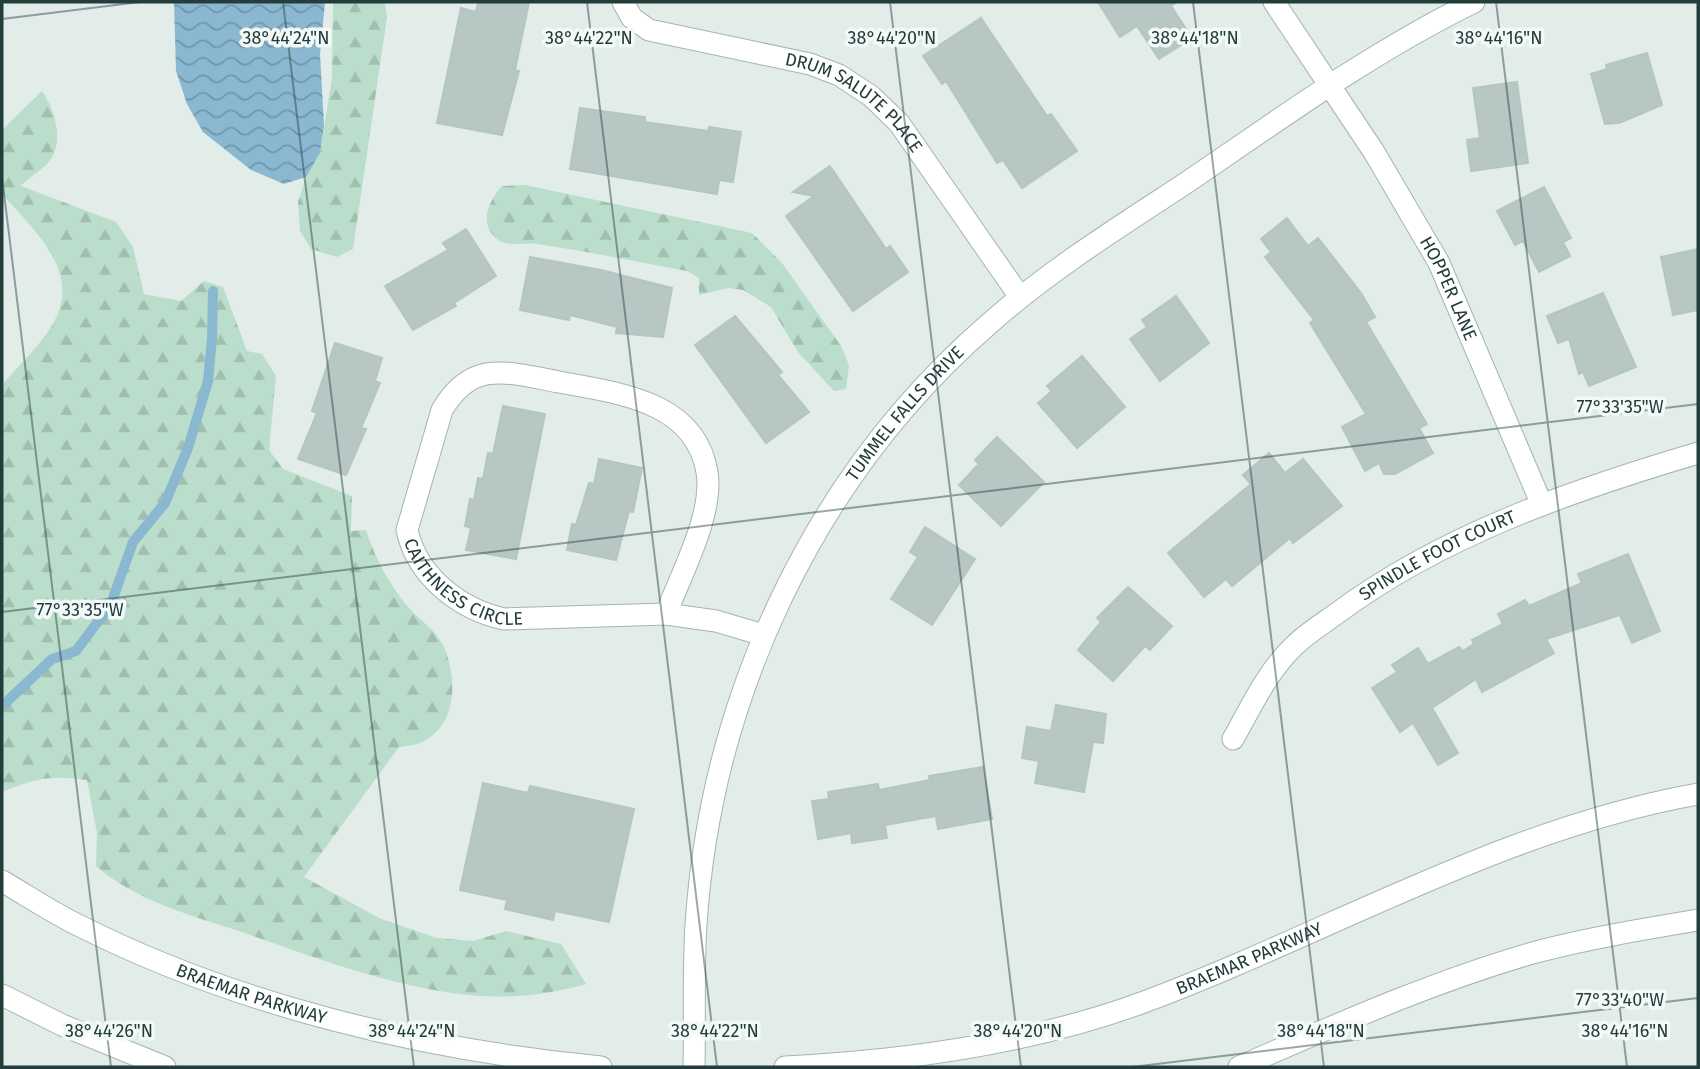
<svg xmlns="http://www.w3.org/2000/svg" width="1700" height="1069" viewBox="0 0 1700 1069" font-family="'Fira Sans',sans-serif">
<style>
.forest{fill:url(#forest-firs)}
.water{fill:url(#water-waves)}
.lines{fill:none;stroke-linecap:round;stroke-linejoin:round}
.stream{stroke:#8ab8d1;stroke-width:10}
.building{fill:#b7c7c3;stroke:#b4c6c2;stroke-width:2}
.minor-casing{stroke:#a5b4b1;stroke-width:23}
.tertiary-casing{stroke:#a5b4b1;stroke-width:23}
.minor{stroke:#fff;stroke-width:21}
.tertiary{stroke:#fff;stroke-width:21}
.ticks{fill:none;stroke:#223d3b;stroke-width:2;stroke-opacity:0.45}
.labels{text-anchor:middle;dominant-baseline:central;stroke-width:7;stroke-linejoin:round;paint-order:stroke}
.street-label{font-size:18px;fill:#223d3b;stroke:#f2f9f7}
.ticks-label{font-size:18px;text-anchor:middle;fill:#223d3b;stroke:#f2f9f7;stroke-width:7;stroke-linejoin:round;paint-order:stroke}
</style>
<defs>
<pattern id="forest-firs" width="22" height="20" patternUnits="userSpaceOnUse" patternTransform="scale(1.75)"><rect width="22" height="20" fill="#bbddcb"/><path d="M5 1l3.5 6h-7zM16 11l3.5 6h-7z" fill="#a0bfaf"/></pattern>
<pattern id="water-waves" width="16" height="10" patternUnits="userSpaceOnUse" patternTransform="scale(1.75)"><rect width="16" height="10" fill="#8ab8d1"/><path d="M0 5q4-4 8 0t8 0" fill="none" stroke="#7097ab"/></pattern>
</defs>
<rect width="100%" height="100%" fill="#e2ece9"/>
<g class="forest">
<path d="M 333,2 L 385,2 L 387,17 L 353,249 L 337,257 L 311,249 L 300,231 L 298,202 L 306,177 L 320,153 L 332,78 Z"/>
<path d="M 42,91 C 55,110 66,144 47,164 C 39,172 28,178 21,186 L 116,222 L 133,247 L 144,294 L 181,301 L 204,281 L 223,287 L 247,351 L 262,354 L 276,376 L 269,450 L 283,469 L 352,496 L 351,531 L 366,530 C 376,560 389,585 410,609 C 421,621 436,631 443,645 C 458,677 458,727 420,743 C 414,746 405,746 399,747 L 304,877 L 381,919 L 437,938 L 473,941 L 506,931 L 561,944 L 586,984 C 550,994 519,998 481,996 C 401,990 321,960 245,933 C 194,916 137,902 96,866 L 97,833 L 87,780 C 52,775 35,778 2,792 L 2,385 C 18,366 38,348 51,327 C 85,274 35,231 2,194 L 2,130 Z"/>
<path d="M 525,185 L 752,233 L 782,263 L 841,346 L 849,365 L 846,389 L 834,391 L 798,352 L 771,307 L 743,290 L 728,288 L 699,295 L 699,278 L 687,271 C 637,262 587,251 537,244 C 525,242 511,247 500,241 C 477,226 488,202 502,186 Z"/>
</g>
<path class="water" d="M 174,2 L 325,2 L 320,54 L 324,125 L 320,153 L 306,177 L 284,184 L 251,170 L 203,132 L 187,104 L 176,71 Z"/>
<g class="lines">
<path class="stream" d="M 2,706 L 52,659 L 76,651 L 111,604 L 133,542 L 165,503 L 188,448 L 208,381 L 212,339 L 213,291"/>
</g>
<g class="building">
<path d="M 478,2 L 529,2 L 515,70 L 519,71 L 502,135 L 437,123 L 461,8 L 476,12 Z"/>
<path d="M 1098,2 L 1177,2 L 1171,6 L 1192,38 L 1159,59 L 1137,26 L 1120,37 Z"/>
<path d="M 981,18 L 1047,116 L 1051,114 L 1077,151 L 1022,188 L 1003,160 L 997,163 L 946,81 L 942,84 L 923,56 Z"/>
<path d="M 1647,53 L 1662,105 L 1619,123 L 1605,124 L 1591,74 L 1607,69 L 1606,65 Z"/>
<path d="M 1517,82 L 1528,163 L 1471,171 L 1467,140 L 1480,138 L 1473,88 Z"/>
<path d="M 580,108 L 645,117 L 645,122 L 708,131 L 709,127 L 741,132 L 733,182 L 719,180 L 717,194 L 570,169 Z"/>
<path d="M 830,166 L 886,249 L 890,246 L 908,272 L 853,311 L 786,216 L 814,196 L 793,192 Z"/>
<path d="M 1544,187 L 1571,238 L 1563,242 L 1570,256 L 1539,272 L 1523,241 L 1515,245 L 1497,211 Z"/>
<path d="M 1287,218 L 1308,246 L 1318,238 L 1361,293 L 1375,317 L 1366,322 L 1427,424 L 1419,428 L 1433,453 L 1395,474 L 1384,474 L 1379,463 L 1365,471 L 1342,427 L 1366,414 L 1310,323 L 1314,320 L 1265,257 L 1271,252 L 1261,239 Z"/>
<path d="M 466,229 L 496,276 L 454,303 L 456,306 L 413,330 L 385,286 L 448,250 L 443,243 Z"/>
<path d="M 1698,249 L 1698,310 L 1673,315 L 1661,257 Z"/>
<path d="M 530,257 L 601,270 L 672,288 L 663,337 L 616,333 L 617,327 L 570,315 L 569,320 L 520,310 Z"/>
<path d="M 1603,293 L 1636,367 L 1589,386 L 1583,372 L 1579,374 L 1569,339 L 1558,343 L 1547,316 Z"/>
<path d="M 1176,296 L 1209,343 L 1160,381 L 1130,339 L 1147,327 L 1142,320 Z"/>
<path d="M 735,316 L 782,372 L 778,375 L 809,412 L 766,443 L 695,345 Z"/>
<path d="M 335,343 L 382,358 L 375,381 L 380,383 L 361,428 L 366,429 L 346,475 L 298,459 L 317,413 L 312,411 Z"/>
<path d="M 1082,356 L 1125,407 L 1077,448 L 1038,403 L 1052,391 L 1047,386 Z"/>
<path d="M 503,406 L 545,414 L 516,559 L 466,550 L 471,528 L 465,526 L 470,499 L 474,500 L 478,478 L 483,479 L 488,453 L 493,454 Z"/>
<path d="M 997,437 L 1044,482 L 1001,526 L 959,485 L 979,464 L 975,460 Z"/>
<path d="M 1269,453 L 1285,473 L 1303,459 L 1342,506 L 1293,543 L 1290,538 L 1232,586 L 1226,579 L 1204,597 L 1168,553 L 1251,484 L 1243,475 Z"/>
<path d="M 599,459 L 642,468 L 633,512 L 629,511 L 616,560 L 567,550 L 572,524 L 576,525 L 589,483 L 594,484 Z"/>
<path d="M 925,527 L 975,559 L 932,625 L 891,599 L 918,557 L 910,552 Z"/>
<path d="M 1628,554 L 1660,631 L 1632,643 L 1620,615 L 1546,639 L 1554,653 L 1482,692 L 1476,679 L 1432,708 L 1458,753 L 1438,765 L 1413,723 L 1400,732 L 1372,688 L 1397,672 L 1392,665 L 1418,648 L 1428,664 L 1459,647 L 1463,651 L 1474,644 L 1472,640 L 1503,624 L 1498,614 L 1525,600 L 1529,606 L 1582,583 L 1578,574 Z"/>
<path d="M 1128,587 L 1172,626 L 1150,650 L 1145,646 L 1113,681 L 1078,650 L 1101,622 L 1097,618 Z"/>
<path d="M 1056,705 L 1106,714 L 1103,743 L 1093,742 L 1084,792 L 1035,783 L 1039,761 L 1022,758 L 1027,727 L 1051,731 Z"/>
<path d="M 983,767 L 992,819 L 938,829 L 936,816 L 885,825 L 887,838 L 852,843 L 851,833 L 818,839 L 812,801 L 829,799 L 828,792 L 878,784 L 879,790 L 930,780 L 929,776 Z"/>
<path d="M 483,783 L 528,793 L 530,786 L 634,809 L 609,922 L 555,911 L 553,920 L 505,909 L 507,900 L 460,890 Z"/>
</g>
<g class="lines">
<g class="minor-casing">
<g id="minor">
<path id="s1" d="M 623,2 L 632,18 L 649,30 L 810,64 L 839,75 L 871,96 L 899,123 L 1020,297"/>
<path id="s2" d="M 1274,2 L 1374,152 L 1439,263 L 1542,505"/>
<path id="s3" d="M 666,614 C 681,574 714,514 707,472 C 695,400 616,393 559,382 C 536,378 510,370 486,374 C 466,378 452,393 442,410 L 407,530 C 417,576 459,609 504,619 L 666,614 L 716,621 L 763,635"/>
<path id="s4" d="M 1233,739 C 1251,707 1267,672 1294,646 C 1306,634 1322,624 1336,614 C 1442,535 1573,490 1698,453"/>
<path id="s5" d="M 694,1067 C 695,1020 693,972 696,925 C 711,696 815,474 990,323 C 1050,270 1119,227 1186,183 C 1280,119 1372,52 1474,2"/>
</g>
</g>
<g class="tertiary-casing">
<g id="tertiary">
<path id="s6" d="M 2,881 C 28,896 53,913 80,926 C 239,1006 425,1050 601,1067"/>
<path d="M 2,995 L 62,1025 L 165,1067"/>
<path id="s7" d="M 785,1067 C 906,1061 1030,1044 1144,1002 C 1329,933 1502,829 1698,794"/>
<path d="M 1239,1067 C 1336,1025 1434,981 1536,952 C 1590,938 1644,929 1698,920"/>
</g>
</g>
<use href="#minor" class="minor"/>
<use href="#tertiary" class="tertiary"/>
</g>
<path class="ticks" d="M 283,2 L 414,1067M 587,2 L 717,1067M 890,2 L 1021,1067M 1193,2 L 1324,1067M 1496,2 L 1627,1067M 2,19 L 140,2M 2,177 L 111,1067M 2,612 L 1698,404M 1132,1067 L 1698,998"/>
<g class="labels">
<g class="street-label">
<text stroke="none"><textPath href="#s1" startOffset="262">DRUM SALUTE PLACE</textPath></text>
<text stroke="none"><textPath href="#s2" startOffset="336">HOPPER LANE</textPath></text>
<text stroke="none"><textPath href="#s5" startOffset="705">TUMMEL FALLS DRIVE</textPath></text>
<text stroke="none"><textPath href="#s4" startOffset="282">SPINDLE FOOT COURT</textPath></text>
<text stroke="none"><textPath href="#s3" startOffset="677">CAITHNESS CIRCLE</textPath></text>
<text stroke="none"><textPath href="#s7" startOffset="480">BRAEMAR PARKWAY</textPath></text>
<text stroke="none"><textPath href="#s6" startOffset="275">BRAEMAR PARKWAY</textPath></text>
</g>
</g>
<g class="ticks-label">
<text x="286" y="44">38°44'24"N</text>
<text x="589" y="44">38°44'22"N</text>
<text x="892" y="44">38°44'20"N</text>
<text x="1195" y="44">38°44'18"N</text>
<text x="1499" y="44">38°44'16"N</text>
<text x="1620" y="413">77°33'35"W</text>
<text x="80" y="616">77°33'35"W</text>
<text x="1620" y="1006">77°33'40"W</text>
<text x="109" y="1037">38°44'26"N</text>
<text x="412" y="1037">38°44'24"N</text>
<text x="715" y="1037">38°44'22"N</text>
<text x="1018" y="1037">38°44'20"N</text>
<text x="1321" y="1037">38°44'18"N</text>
<text x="1625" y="1037">38°44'16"N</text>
</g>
<rect width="1700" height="1069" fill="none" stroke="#223d3b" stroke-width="7"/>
</svg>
